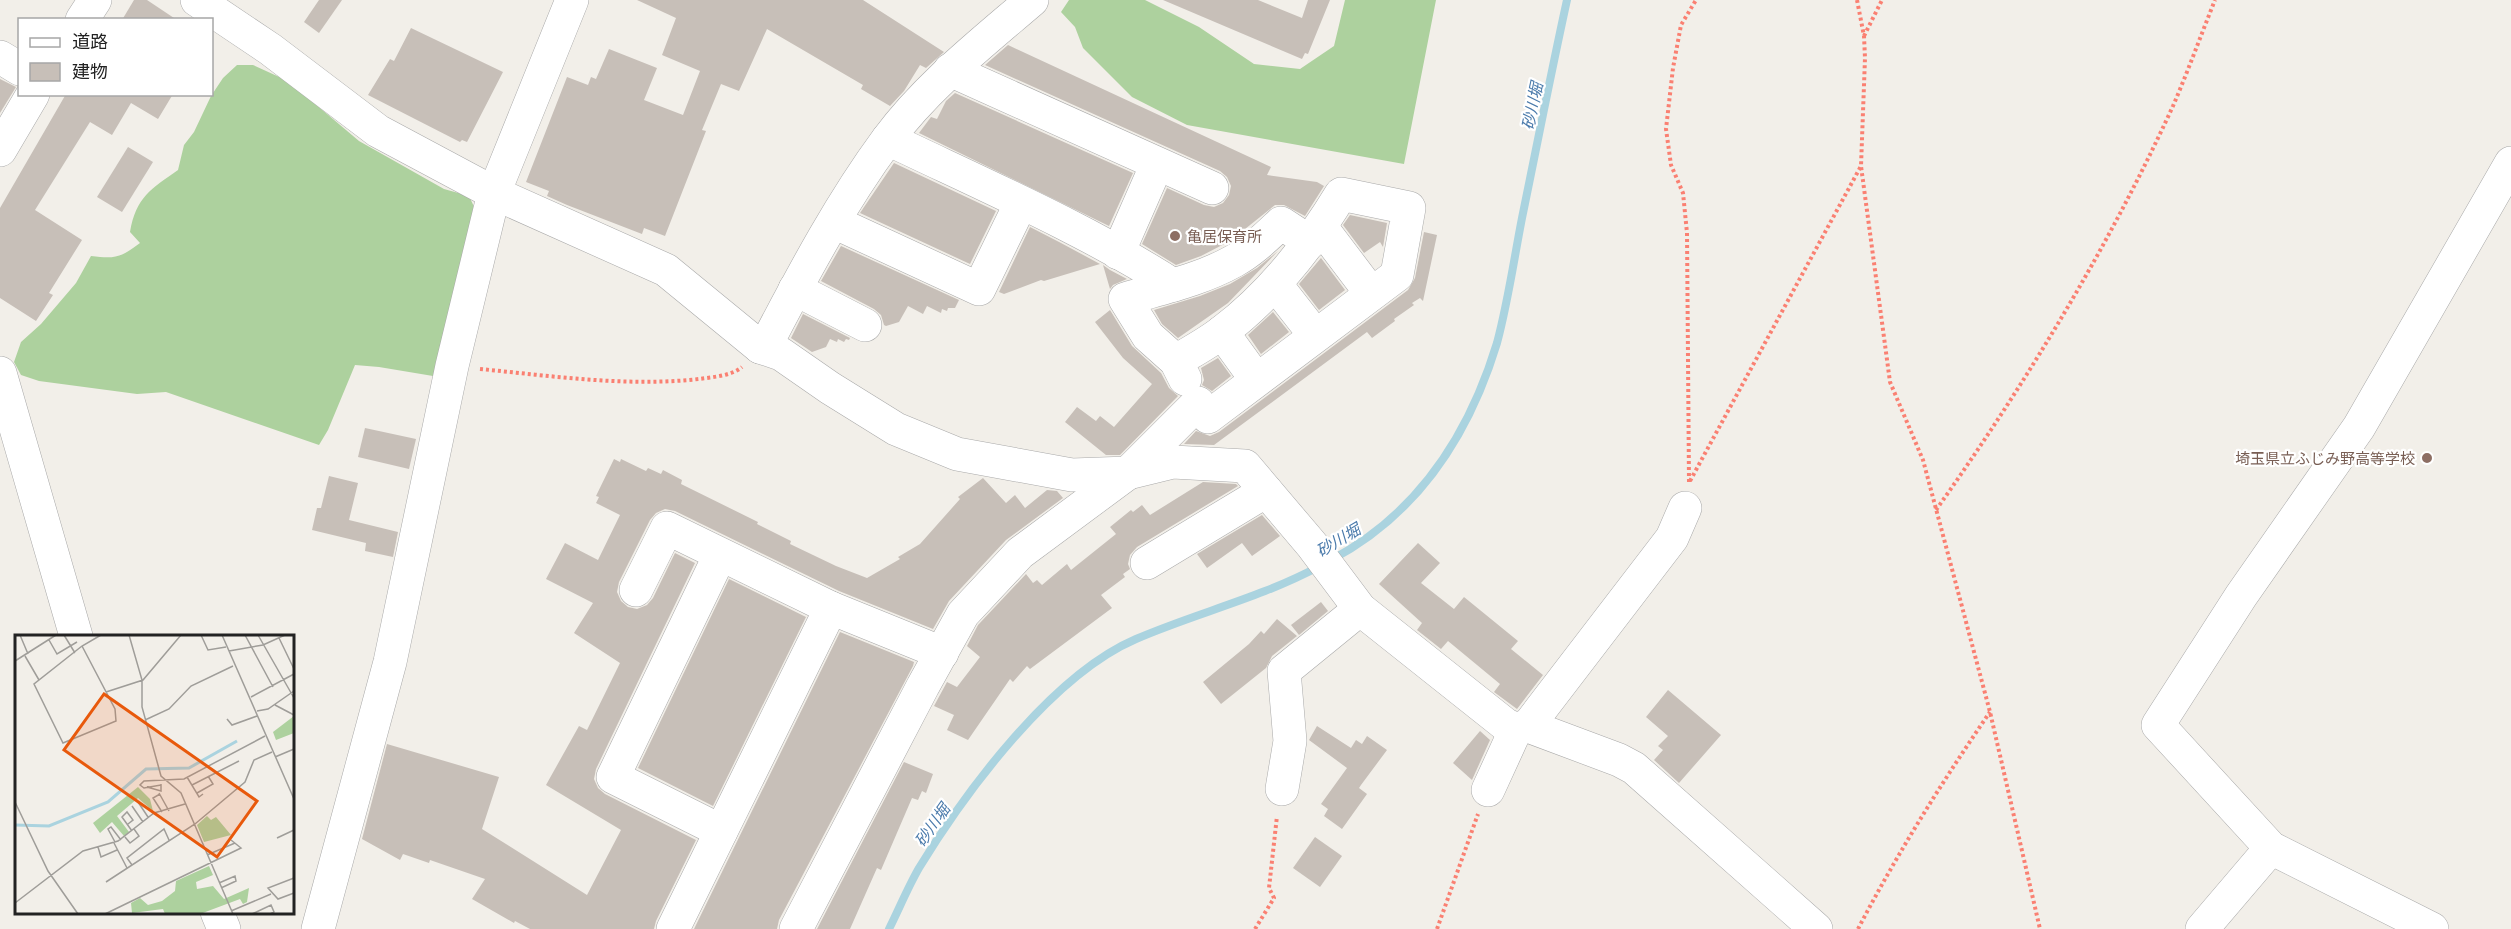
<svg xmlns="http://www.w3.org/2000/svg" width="2511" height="929" viewBox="0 0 2511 929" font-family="'PT Sans','Noto Sans JP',sans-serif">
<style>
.forest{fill:#add19e}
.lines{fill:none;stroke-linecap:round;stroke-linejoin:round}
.stream{stroke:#aad3df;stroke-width:8}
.building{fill:#c7bfb8}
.minor-casing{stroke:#a9a9a9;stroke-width:34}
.path{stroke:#fa8072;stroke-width:4;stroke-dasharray:3 3;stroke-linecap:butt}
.minor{stroke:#fff;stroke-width:33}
.education-dot{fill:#8d6e63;stroke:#fff;stroke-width:2}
.labels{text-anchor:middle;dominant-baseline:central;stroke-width:4.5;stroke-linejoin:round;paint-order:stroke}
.education-label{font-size:15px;fill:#785e54;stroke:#fff;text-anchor:start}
.water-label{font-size:16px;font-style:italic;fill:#4a7aab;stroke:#fff}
.inset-river{fill:none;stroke:#aad3df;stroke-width:3}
.inset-road{fill:none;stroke:#9f9d99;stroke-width:1.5}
.view{fill:#e8590c;fill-opacity:0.15;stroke:#e8590c;stroke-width:3}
.inset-edge{fill:none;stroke:#222;stroke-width:3}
</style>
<rect width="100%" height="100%" fill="#f2efe9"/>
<g class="forest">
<path d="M 1069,0 L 1145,0 L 1199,27 L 1254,64 L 1300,69 L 1334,46 L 1345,0 L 1436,0 L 1404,164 L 1187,125 L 1132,97 L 1083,48 L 1075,27 L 1061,12 Z"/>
<path d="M 237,65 L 253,65 L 288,81 L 359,141 L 444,189 L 469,196 L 477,213 L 433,376 L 379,367 L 355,365 L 328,430 L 319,445 L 166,392 L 137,394 L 39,381 L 21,375 L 14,362 L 21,342 L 41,324 L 76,283 L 91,256 C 115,259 120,258 140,243 L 130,232 C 136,197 151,189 178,170 L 184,145 L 194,132 L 211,96 L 223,78 Z"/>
</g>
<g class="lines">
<g class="stream">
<path d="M 1331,560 C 1418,514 1469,435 1497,343 C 1508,302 1514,259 1522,218 C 1537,145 1551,73 1567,0"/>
<path d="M 889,929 C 899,909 908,887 919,868 C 966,791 1052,675 1136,639 C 1196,613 1260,598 1318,567"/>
</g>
</g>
<g class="building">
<path d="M 134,0 L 147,0 L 177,20 L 122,20 Z"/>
<path d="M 319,0 L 342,0 L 319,33 L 304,22 Z"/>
<path d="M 637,0 L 863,0 L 944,52 L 926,68 L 920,65 L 904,91 L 890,106 L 861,89 L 863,85 L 767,29 L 739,91 L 721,84 L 702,130 L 706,131 L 665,236 L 644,228 L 642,234 L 567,205 L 547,196 L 549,191 L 526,182 L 567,77 L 588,85 L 591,77 L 596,79 L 609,49 L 657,68 L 644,100 L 683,115 L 700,71 L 662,55 L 676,18 Z"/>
<path d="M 1163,0 L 1258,0 L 1302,18 L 1308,0 L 1330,0 L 1308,54 L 1305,53 L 1302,59 Z"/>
<path d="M 411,28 L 503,72 L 467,142 L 462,140 L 460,142 L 368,95 L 390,59 L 394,61 Z"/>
<path d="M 1008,45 L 1271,167 L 1267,175 L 1317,182 L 1324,186 L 1305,216 L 1284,205 L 1275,205 L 1230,241 L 1201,256 L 1176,265 L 1142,244 L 1167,188 L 1204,205 L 1214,207 L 1223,203 L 1229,195 L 1231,186 L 1227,177 L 1220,171 L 985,65 Z"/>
<path d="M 0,79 L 16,87 L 0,113 Z"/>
<path d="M 955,93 L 1133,173 L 1109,226 L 919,133 L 931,117 L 937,119 L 946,101 Z"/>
<path d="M 66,94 L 173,94 L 158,119 L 131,103 L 112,135 L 90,122 L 35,210 L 82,240 L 49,293 L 53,295 L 36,321 L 0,298 L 0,208 Z"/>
<path d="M 128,147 L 153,162 L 122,212 L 97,197 Z"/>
<path d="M 894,163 L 996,211 L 970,264 L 860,213 Z"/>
<path d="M 1350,215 L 1387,223 L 1383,247 L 1380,242 L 1364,253 L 1343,225 Z"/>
<path d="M 1030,227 L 1061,243 L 1100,264 L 1044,281 L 1041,280 L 1004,294 L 999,292 Z"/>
<path d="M 1424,232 L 1437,235 L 1423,301 L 1420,298 L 1412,303 L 1414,305 L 1394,319 L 1395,321 L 1372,338 L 1367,332 L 1214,445 L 1184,444 L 1196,431 L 1210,436 L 1219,432 L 1408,290 L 1415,278 Z"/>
<path d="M 841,246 L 959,300 L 955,308 L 948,308 L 947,311 L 942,309 L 941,313 L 927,306 L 923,314 L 908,306 L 899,322 L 886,326 L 884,325 L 881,315 L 874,309 L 821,281 Z"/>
<path d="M 1278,251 L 1228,303 L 1178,338 L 1162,324 L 1154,310 L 1200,296 L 1230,284 L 1257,268 Z"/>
<path d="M 1321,258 L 1345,290 L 1319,310 L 1299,284 Z"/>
<path d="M 1103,265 L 1110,270 L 1127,279 L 1113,285 L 1110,289 Z"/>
<path d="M 1110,310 L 1132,346 L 1161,373 L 1169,388 L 1178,396 L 1120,455 L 1106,455 L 1065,422 L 1077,407 L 1096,421 L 1100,416 L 1114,427 L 1152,384 L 1123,358 L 1095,322 Z"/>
<path d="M 1273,312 L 1289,332 L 1261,354 L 1248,335 Z"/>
<path d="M 803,314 L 850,338 L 849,340 L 846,339 L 844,342 L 838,339 L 837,342 L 830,339 L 826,347 L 812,352 L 791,338 Z"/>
<path d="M 1218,358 L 1231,376 L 1212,391 L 1202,385 L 1204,380 L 1201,368 Z"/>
<path d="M 365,428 L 416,439 L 409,469 L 358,457 Z"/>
<path d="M 614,459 L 620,462 L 621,459 L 646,471 L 648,468 L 661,474 L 663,470 L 682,480 L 681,484 L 758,522 L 757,524 L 791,541 L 790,544 L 836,566 L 867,578 L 900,559 L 898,557 L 920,544 L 960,499 L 958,497 L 983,478 L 1006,503 L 1015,495 L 1025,508 L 1047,490 L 1057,491 L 1063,498 L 1006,540 L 949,601 L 933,629 L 839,591 L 675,511 L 665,509 L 656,513 L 650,520 L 619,582 L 617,592 L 621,601 L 628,607 L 637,609 L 647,605 L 653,598 L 675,553 L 695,563 L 596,769 L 594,779 L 598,788 L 605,794 L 696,840 L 656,921 L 654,929 L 530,929 L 515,921 L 514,923 L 472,899 L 485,879 L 430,860 L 429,863 L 403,854 L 400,860 L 362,839 L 387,744 L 499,777 L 482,829 L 587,895 L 621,830 L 546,785 L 579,726 L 587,730 L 620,663 L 574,633 L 593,603 L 546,579 L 565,543 L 598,560 L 620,515 L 596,503 L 599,497 L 596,496 Z"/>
<path d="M 329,476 L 358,483 L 349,520 L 398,532 L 393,557 L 365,551 L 366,543 L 312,530 L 317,508 L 321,508 Z"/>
<path d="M 1203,482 L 1236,484 L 1238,486 L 1137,547 L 1130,555 L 1128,564 L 1130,569 L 1123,574 L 1125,577 L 1101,595 L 1112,608 L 1030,669 L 1027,666 L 1013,682 L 1010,679 L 968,740 L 947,730 L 954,715 L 934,706 L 947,682 L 957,687 L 980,657 L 967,646 L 978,625 L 1026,574 L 1033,583 L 1037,580 L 1042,585 L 1067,564 L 1071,570 L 1116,534 L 1110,527 L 1131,510 L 1133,512 L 1142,505 L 1150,515 Z"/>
<path d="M 1262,515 L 1280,536 L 1252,556 L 1242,543 L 1207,568 L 1197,554 Z"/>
<path d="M 1418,543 L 1440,563 L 1421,583 L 1454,609 L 1464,597 L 1518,641 L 1511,649 L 1543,675 L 1517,709 L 1494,692 L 1500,684 L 1448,641 L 1441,649 L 1417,630 L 1422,623 L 1379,584 Z"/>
<path d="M 729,579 L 806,617 L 713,806 L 638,768 Z"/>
<path d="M 1321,602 L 1328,611 L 1299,635 L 1291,625 Z"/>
<path d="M 1277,619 L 1297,636 L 1272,656 L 1266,668 L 1221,704 L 1203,682 L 1249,644 L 1261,631 L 1264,634 Z"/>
<path d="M 840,632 L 914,662 L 913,666 L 779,920 L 777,929 L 694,929 Z"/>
<path d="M 1668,690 L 1721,735 L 1679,783 L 1654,760 L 1663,750 L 1658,746 L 1668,736 L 1646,717 Z"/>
<path d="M 1317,726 L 1351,748 L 1356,740 L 1362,744 L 1367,736 L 1387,750 L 1361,785 L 1359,788 L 1367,794 L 1342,829 L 1324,816 L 1328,809 L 1321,804 L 1347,768 L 1309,740 Z"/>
<path d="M 1480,731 L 1490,740 L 1472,780 L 1453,763 Z"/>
<path d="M 904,762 L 933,774 L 926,793 L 922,791 L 918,800 L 912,798 L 881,870 L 877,868 L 850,929 L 817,929 Z"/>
<path d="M 1315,837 L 1342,856 L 1320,887 L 1293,868 Z"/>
</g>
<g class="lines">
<g class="minor-casing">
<g id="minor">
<path d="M 197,0 L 270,49 L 378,131 L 494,193 L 666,270 L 760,347 L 781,354 L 830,388 L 896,429 L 957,454 L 1072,475 L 1128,473 L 1173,462 L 1245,466 L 1312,545 L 1360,609 L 1506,725 L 1516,729 L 1528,726 L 1619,760 L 1634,768 L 1816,929"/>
<path d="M 82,20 L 95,0"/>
<path d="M 0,57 L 20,69"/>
<path d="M 950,70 L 1212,188"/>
<path d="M 888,139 C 982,184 1086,229 1173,285"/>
<path d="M 0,150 L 33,94"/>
<path d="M 834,222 L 979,289 L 1021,203"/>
<path d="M 1321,227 L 1371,293"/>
<path d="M 1118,253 L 1157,164"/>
<path d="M 1276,285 L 1315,335"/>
<path d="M 795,289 L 865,325"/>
<path d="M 1222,332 L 1256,379"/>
<path d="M 760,347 L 770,337 C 805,270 842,201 887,140 C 927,86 982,43 1032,0"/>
<path d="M 0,373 L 76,636"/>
<path d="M 1185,379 L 1176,361 L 1148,336 L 1125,299 C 1162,288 1200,280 1234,261 C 1252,251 1266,237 1281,223 L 1310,242"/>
<path d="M 720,555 L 613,777 L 721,831"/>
<path d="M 1147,563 L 1266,491"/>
<path d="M 636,590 L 667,528 L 831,608 L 942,653"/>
<path d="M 1528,726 L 1672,538 L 1685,508"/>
<path d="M 1282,789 L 1290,741 L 1284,671 L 1360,609"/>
<path d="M 1488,790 L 1516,729"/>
<path d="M 217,912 L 224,929"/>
<path d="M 318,929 L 390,662 L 452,366 L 494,193 L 572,0"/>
<path d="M 673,929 L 831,608"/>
<path d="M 796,929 L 923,686 L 963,614 L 1020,553 L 1128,473 L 1198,403 L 1208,417 L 1397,275 L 1409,208 L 1341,194 C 1309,247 1272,294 1222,332 C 1208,343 1191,352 1176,361"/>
<path d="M 2202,929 L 2271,848"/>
<path d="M 2432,929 L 2271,848 L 2158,725 L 2241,596 L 2359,427 L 2511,163"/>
</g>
</g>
<g class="path">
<path d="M 1857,0 L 1864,36 L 1865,58 L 1861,166 L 1890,382 L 1923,460 L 1990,712 L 2040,929"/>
<path d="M 1864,36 L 1882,0"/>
<path d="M 480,369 C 553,376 626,387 699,379 C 713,377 731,376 742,367"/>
<path d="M 1690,481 L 1861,166"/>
<path d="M 1689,482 L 1687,233 L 1683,193 L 1671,165 L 1666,129 L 1673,68 L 1681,25 L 1696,0"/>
<path d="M 1936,510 C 2026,383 2108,248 2173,106 C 2188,71 2201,35 2215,0"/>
<path d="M 1255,929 L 1274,898 L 1269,888 L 1277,816"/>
<path d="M 1437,929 L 1478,814"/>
<path d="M 1858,929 C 1897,854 1942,782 1990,712"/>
</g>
<use href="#minor" class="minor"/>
</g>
<g class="education-dot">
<circle cx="1175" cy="236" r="6"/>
<circle cx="2427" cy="458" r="6"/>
</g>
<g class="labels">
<g class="education-label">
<text x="1187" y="236">亀居保育所</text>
<text x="2415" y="458" text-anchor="end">埼玉県立ふじみ野高等学校</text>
</g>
<g class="water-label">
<text transform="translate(1532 106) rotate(-78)">砂川堀</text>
<text transform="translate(1338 540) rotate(-31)">砂川堀</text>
<text transform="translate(932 825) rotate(-55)">砂川堀</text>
</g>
</g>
<g transform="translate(15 635)">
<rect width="279" height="279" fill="#f2efe9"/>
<path d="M 279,81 L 279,98 L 261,105 L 258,97 ZM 123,152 L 135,164 L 138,176 L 123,163 L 102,181 L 114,197 L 109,201 L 97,187 L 85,198 L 78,188 ZM 192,181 L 196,185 L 201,182 L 216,200 L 189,207 L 182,190 ZM 194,231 L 198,240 L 181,247 L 182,254 L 198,251 L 209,264 L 234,253 L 232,267 L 228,269 L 225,264 L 185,279 L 150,279 L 148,274 L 117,278 L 116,268 L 125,263 L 133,270 L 147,266 L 160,256 L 161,246 Z" fill="#add19e"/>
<path class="inset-river" d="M 0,190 L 34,191 L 93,167 L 131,134 L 174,133 L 222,106"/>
<path class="inset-road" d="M 5,0 L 13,19M 49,0 L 60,18M 114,0 L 127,45 L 127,72 L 146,141 L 166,158 L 218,279M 186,0 L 193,15 L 211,12M 207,0 L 279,164M 230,0 L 258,52M 243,0 L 279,63M 264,3 L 279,34M 34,5 L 42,19 L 62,7M 67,11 L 100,74 L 101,86 L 48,108 L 19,49 L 67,11 L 86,0M 214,16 L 248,10 L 270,0M 10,21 L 24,45M 0,26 L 41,0M 91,57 L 128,45 L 166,0M 236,62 L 279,39M 260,70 L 279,80M 242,76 L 253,74 L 279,56M 212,84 L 217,90 L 242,81M 130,85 L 154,74 L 176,51 L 218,31M 260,122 L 279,114M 172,142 L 184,162 L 188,159M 146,150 L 129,153 L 125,150 L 129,146 L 169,144 L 250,101M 177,150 L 224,126M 132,152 L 146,156 L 146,149M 144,158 L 154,176M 182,158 L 198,149 L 193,141M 145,159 L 138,163 L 147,177M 0,167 L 33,236 L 63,279M 123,167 L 133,182M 117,171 L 128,187M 113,189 L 118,185 L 112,177 L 107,182 L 117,196M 110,202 L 115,208 L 124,201 L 119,194M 262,203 L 279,195M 100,207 L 93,194 L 96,192 L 106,205M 99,208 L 112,233M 83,212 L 86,222 L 102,215M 192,220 L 220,208M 117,230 L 112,223 L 149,194 L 154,205M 279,243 L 253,253 L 263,264 L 279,258M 91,247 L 180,189 L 230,147 L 239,125 L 257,117M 204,248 L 220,241 L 221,246 L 206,253M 0,268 L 68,216 L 103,206 L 139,178 L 170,169M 216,276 L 256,259M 90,279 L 226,213 L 216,205M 237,279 L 256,270 L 259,277 L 255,279"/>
<path class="view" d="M 89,59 L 242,166 L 202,222 L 49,115 Z"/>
<rect width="279" height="279" class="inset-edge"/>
</g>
<rect x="18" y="18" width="195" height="78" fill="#ffffff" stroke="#a7a7a7" stroke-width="1.5"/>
<rect x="30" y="38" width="30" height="9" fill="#ffffff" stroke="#a7a7a7" stroke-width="1.5"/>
<text x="72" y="48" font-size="18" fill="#222222">道路</text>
<rect x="30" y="63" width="30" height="18" fill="#c7bfb8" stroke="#a7a7a7" stroke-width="1.5"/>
<text x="72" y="78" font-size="18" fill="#222222">建物</text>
</svg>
